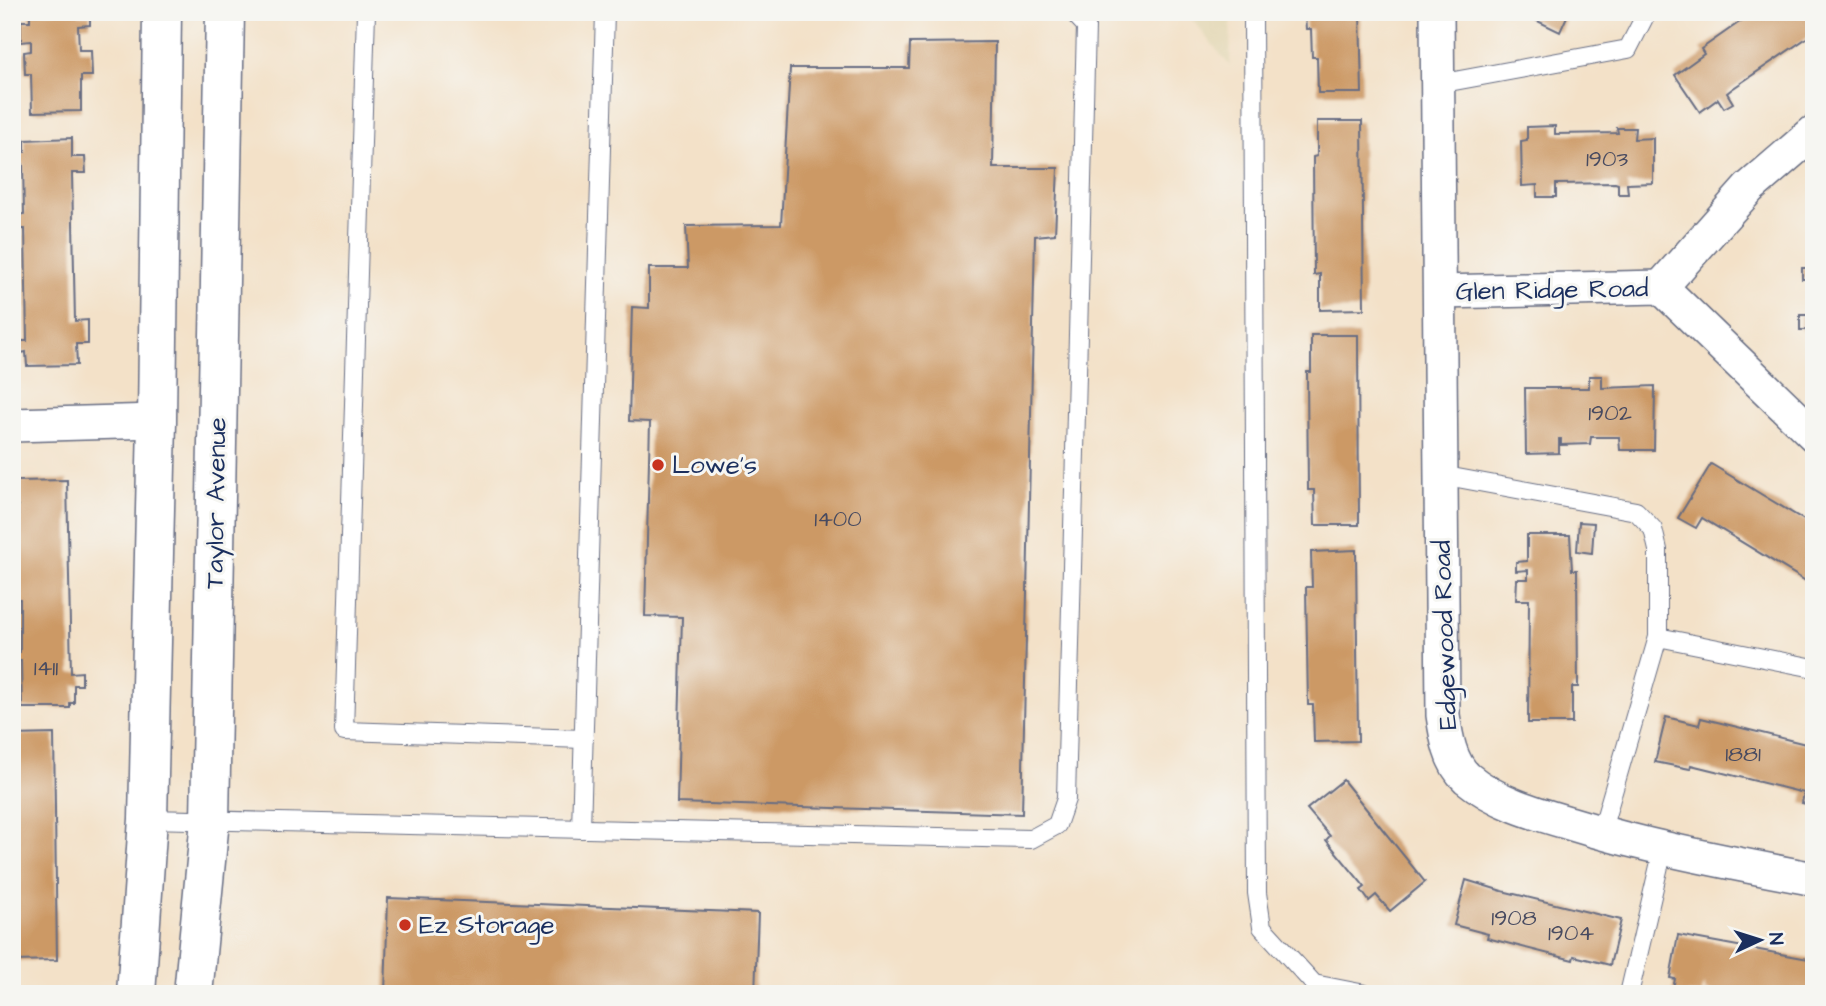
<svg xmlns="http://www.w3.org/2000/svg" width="1826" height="1006" viewBox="0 0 1826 1006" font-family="'Architects Daughter',sans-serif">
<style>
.built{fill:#e5daba}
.building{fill:#cc9965}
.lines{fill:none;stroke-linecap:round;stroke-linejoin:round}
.service-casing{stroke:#676d83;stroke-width:20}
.minor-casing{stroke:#676d83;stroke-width:36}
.secondary-casing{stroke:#676d83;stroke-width:41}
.service{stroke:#fff;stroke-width:18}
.minor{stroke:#fff;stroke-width:33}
.secondary{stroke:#fff;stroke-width:38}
.poi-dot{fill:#c8321e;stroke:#f6f6f2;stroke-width:2.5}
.labels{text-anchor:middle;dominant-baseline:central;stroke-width:6;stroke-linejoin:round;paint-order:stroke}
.number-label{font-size:23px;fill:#474a60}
.street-label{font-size:26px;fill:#1b2f5e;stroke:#f6f6f2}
.poi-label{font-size:26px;fill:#1b2f5e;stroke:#f6f6f2;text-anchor:start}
</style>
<rect width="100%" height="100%" fill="#f6f6f2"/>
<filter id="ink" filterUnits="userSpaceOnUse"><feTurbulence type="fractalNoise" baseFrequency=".0143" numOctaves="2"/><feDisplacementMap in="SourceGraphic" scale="14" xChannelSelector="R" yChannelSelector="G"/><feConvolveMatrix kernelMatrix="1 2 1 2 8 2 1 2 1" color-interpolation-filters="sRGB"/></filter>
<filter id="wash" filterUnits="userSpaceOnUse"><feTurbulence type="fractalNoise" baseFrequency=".00686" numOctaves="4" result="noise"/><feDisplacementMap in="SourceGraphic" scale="28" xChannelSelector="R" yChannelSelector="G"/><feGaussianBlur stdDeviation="1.57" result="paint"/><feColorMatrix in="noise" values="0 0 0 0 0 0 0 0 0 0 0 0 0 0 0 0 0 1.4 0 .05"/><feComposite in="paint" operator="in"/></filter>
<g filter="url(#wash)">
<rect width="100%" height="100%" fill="#f3e1c8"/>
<path class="built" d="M 1186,12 L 1231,12 L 1230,66 Z"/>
<g id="blocks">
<g class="building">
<path d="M 30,12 L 79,12 L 79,15 L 90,15 L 90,25 L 78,26 L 79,50 L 91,50 L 92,76 L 81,76 L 81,111 L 32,112 L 31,74 L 25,74 L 24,52 L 31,51 L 31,41 L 21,42 L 21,21 L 30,21 Z"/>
<path d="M 1310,12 L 1360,12 L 1362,93 L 1318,93 L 1317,57 L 1312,57 L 1311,29 L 1306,29 L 1305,15 L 1310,15 Z"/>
<path d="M 1519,12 L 1569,12 L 1560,32 Z"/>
<path d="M 1754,12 L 1814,12 L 1814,33 L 1732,89 L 1727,93 L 1733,103 L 1724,108 L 1718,99 L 1700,112 L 1675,75 L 1704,54 L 1701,49 Z"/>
<path d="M 995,42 L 993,168 L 1058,168 L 1055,234 L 1035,236 L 1022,814 L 677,803 L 682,617 L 645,616 L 650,422 L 629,421 L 632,307 L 649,308 L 649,268 L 688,268 L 686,226 L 781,225 L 790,68 L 909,68 L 910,43 Z"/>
<path d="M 1317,121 L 1362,121 L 1364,309 L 1320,310 L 1320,274 L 1314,275 L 1313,157 L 1317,156 Z"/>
<path d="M 1555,126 L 1555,134 L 1618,133 L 1617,128 L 1635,128 L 1634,139 L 1653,138 L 1653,183 L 1627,184 L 1628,194 L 1618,194 L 1618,184 L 1615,183 L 1556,184 L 1556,197 L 1537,197 L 1537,185 L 1522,186 L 1521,141 L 1527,140 L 1527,127 Z"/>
<path d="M 72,138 L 72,157 L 85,157 L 86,173 L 72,173 L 75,321 L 88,320 L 88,344 L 76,344 L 77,365 L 27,366 L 26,352 L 21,353 L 21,341 L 27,341 L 25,229 L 19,229 L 18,215 L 24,214 L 23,164 L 19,164 L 19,152 L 25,152 L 25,140 Z"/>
<rect x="1802" y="268" width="12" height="11"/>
<rect x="1800" y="315" width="14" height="15"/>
<path d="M 1311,335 L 1358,335 L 1359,525 L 1315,525 L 1314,490 L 1308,490 L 1307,372 L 1311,372 Z"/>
<path d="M 1589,376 L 1602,376 L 1602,388 L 1655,386 L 1654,450 L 1620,450 L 1619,437 L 1591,437 L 1590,444 L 1561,445 L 1561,439 L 1559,439 L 1559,453 L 1526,454 L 1525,388 L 1589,388 Z"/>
<path d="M 1711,464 L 1814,526 L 1814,586 L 1702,518 L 1696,528 L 1678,518 Z"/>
<path d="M 67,480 L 71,673 L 82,672 L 82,685 L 74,685 L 74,703 L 70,703 L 70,708 L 22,708 L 21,661 L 14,661 L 14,652 L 20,652 L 20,599 L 15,599 L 14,578 L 19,578 L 18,506 L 12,506 L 12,494 L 17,494 L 17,481 Z"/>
<path d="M 1579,522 L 1594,523 L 1592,553 L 1577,551 Z"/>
<path d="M 1527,535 L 1570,535 L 1572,570 L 1577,570 L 1578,687 L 1572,687 L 1572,723 L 1528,723 L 1529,600 L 1516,600 L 1517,579 L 1528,579 L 1528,570 L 1516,571 L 1516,562 L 1527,561 Z"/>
<path d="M 1356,550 L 1358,741 L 1314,742 L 1313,705 L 1308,705 L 1306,587 L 1312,587 L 1311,552 Z"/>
<path d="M 1666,717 L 1699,725 L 1701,718 L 1814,746 L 1814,795 L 1810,805 L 1802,803 L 1804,793 L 1691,765 L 1690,769 L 1655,762 Z"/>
<path d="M 54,734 L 57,960 L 12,961 L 12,735 Z"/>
<path d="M 1343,780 L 1425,882 L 1390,911 L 1376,895 L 1369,901 L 1361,890 L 1365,887 L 1326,840 L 1330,836 L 1307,809 Z"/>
<path d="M 1466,880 L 1502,891 L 1621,920 L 1610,965 L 1574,956 L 1573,960 L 1487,938 L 1488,934 L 1454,925 Z"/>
<path d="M 388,898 L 758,913 L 755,994 L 385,994 Z"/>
<path d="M 1678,935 L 1814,960 L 1814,994 L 1722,994 L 1705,991 L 1705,986 L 1703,985 L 1702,994 L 1672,993 L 1675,979 L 1670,978 Z"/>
</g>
</g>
</g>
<g filter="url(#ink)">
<use href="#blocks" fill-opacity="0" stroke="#676d83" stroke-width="2"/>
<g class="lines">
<g class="service-casing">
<g id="service">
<path d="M 366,12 L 344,731 L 584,739"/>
<path d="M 1253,12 L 1257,893 L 1262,927 L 1314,984 L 1365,994"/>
<path d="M 1438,84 L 1628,49 L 1647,12"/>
<path d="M 1441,475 L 1636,511 L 1653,529 L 1658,550 L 1658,637 L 1601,833"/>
<path d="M 1658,637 L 1814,668"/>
<path d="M 148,819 L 1031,839 L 1057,825 L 1066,799 L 1086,26 L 1073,12"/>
<path d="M 581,829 L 605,12"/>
<path d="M 1629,994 L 1663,849"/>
</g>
</g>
<g class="minor-casing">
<g id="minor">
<path d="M 1437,12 L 1443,715 C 1446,736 1450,763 1467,778 C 1496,802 1534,813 1569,823 C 1649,848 1732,863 1814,879"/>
<path d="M 1661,287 L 1749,188 L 1814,132"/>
<path d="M 1440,292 L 1661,287 L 1814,435"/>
<path d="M 12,425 L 157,421"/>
</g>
</g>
<g class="secondary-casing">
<g id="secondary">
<path d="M 136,994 L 148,819 L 157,421 L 162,12"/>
<path d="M 193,994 L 210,820 L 225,12"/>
</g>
</g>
<use href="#service" class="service"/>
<use href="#minor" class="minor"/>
<use href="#secondary" class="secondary"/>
</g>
</g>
<g class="poi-dot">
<circle cx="658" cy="465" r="7"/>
<circle cx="405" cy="925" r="7"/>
</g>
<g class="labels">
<g class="number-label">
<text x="1607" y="159">1903</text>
<text x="1610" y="413">1902</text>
<text x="838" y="519">1400</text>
<text x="46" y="668">1411</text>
<text x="1743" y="754">1881</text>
<text x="1514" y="918">1908</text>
<text x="1571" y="933">1904</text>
</g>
<g class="street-label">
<text transform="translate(1552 290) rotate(-1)">Glen Ridge Road</text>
<text transform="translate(216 503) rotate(-89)">Taylor Avenue</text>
<text transform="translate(1445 635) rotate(-92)">Edgewood Road</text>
</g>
<g class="poi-label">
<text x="672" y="465">Lowe's</text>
<text x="419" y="925">Ez Storage</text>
</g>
</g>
<rect width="1826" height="1006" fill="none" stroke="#f6f6f2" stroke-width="42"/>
<g transform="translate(1760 940) rotate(86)" stroke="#f6f6f2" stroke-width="5" paint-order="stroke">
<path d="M0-5L12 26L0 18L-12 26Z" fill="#1b2f5e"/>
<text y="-10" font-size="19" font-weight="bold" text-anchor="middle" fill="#1b2f5e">N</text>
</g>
</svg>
